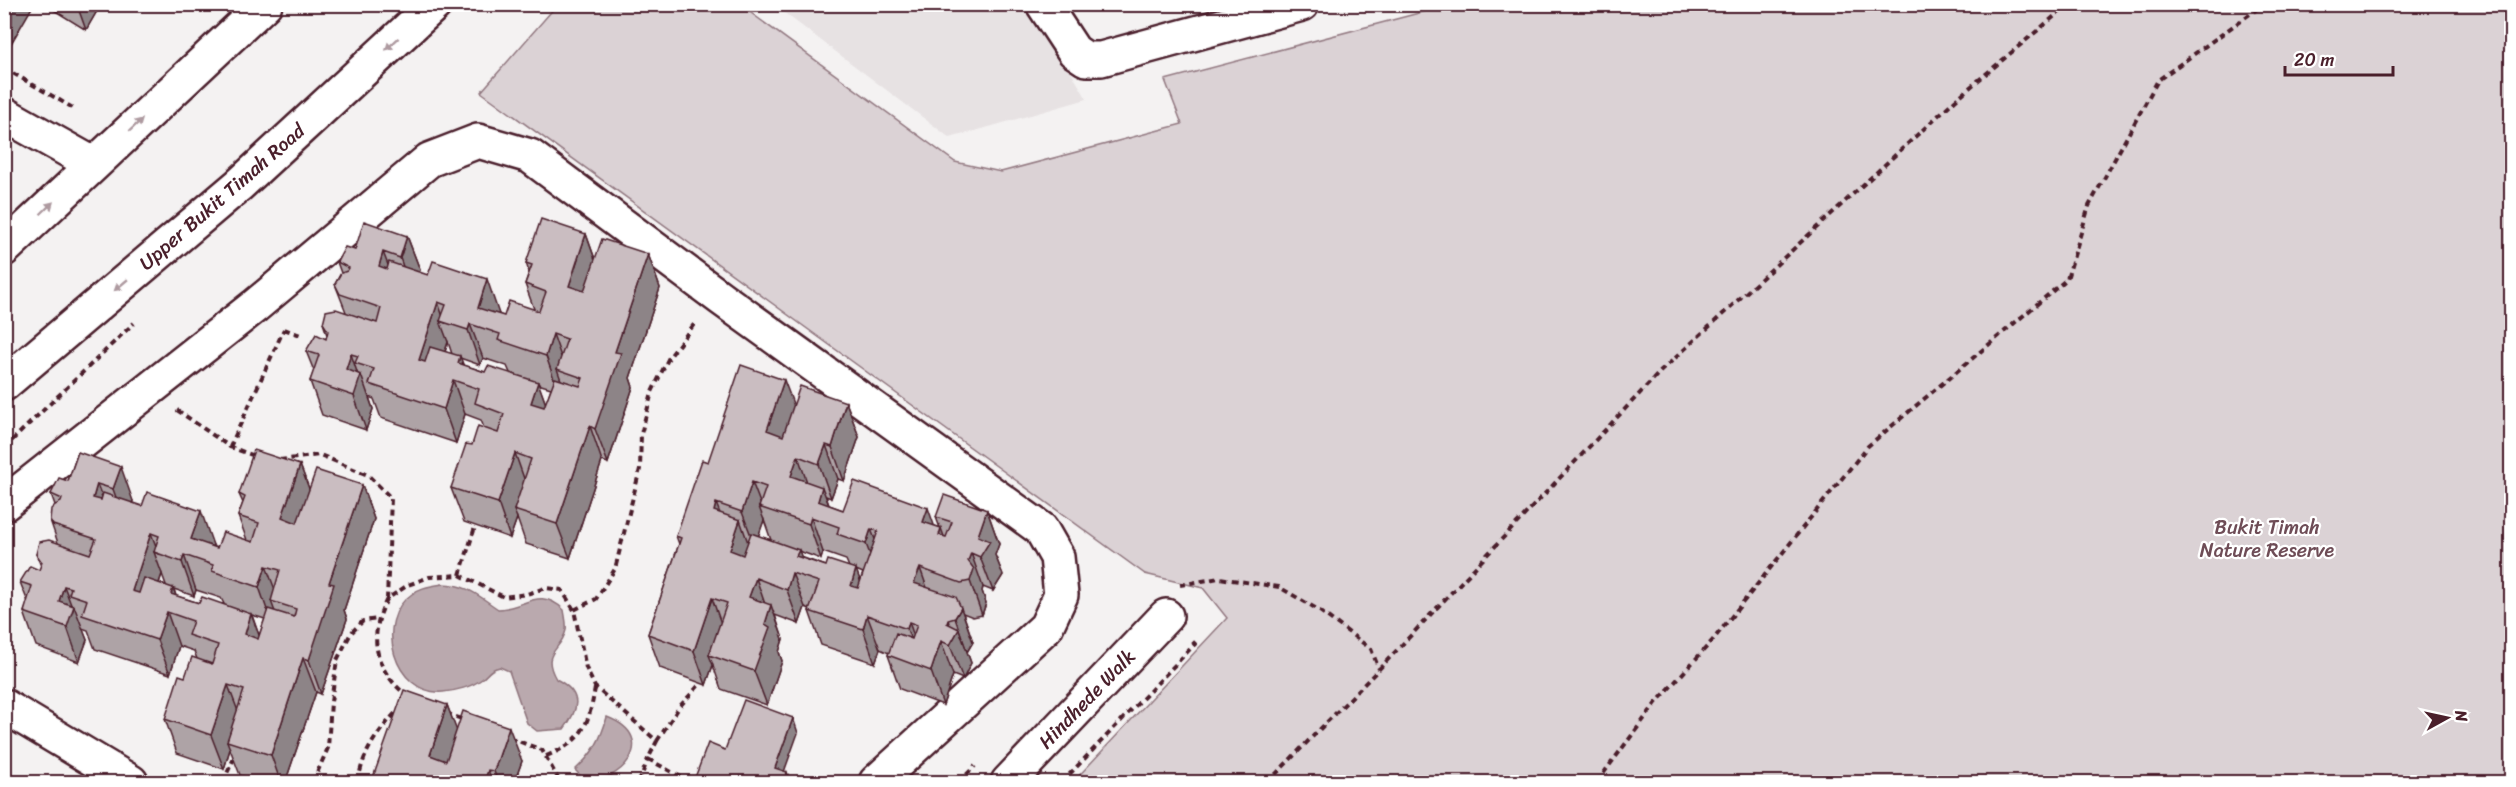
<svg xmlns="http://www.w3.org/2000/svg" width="2516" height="787" viewBox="0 0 2516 787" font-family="Sriracha,sans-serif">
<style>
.built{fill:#e7e2e3}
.green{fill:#dbd2d5;stroke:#927880;stroke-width:1.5}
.water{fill:#baa9ae;stroke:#8d727a;stroke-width:1.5}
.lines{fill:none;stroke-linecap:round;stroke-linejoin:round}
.minor-casing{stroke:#4a1f2b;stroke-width:38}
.highway-casing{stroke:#4a1f2b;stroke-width:38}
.path{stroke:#4a1f2b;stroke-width:4;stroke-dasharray:6 4.5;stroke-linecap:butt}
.minor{stroke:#fff;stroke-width:33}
.highway{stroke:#fff;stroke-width:33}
.wall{fill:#aea3a6;stroke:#4a1f2b;stroke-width:1.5;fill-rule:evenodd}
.shaded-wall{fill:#8d8487;stroke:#4a1f2b;stroke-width:1.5}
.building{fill:#cabdc1;stroke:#4a1f2b;stroke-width:1.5;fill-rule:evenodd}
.oneway{fill:#ae9aa0}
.labels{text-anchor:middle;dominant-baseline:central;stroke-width:4.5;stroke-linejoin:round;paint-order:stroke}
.street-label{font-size:20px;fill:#4a1f2b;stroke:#fff}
.park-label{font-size:20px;fill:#6e4c56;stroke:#fff}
</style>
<rect width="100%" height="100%" fill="#f4f2f2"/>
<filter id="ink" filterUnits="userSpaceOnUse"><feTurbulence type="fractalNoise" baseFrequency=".0167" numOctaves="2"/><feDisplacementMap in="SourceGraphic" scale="12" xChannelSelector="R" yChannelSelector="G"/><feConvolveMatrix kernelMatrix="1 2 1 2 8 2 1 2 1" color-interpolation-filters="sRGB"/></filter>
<g filter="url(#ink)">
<path class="built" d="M 774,5 L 1031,5 L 1087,99 L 950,138 Z"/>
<path class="green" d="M 557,5 L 740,5 L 955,162 L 1001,172 L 1182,124 L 1165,80 L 1453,4 L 2511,5 L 2511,782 L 1073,782 L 1227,618 L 1203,588 L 1145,574 L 481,92 Z"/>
<g class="water">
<path d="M 442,584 C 469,585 477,595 498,609 C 526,608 539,586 564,610 C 565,617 567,624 566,630 C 561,652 540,651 556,679 C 581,692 581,707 564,729 L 537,731 L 527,723 L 509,671 L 500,667 C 490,669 489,673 482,679 C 472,687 455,691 443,692 C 394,696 373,620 412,594 C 420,587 432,586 442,584 Z"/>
<path d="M 607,717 C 664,739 616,787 585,780 C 582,778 578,773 575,770 C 593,754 601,739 607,717 Z"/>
</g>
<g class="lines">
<g class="minor-casing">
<g id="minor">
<path d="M 1043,4 L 1074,51 L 1086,59 L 1101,59 L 1302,4"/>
<path d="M 4,114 L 93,164"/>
<path d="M 4,504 L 255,306 L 429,160 L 478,141 L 530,156 L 722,299 L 1041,529 L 1057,557 L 1061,595 L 1046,627 L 876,782"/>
<path d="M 4,706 L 131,782"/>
<path d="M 1008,782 L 1166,616"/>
</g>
</g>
<g class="highway-casing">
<g id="highway">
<path d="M 4,249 L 265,4"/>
<path d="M 4,384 L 239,185 L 435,4"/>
</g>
</g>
<g class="path">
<path d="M 528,4 L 542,4"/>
<path d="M 4,68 L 73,108"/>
<path d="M 284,329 L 303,336"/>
<path d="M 177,410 L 230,447 L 255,456"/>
<path d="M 230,447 L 284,329"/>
<path d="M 4,448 L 134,323"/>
<path d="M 280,460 L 320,455 L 368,475 L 391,498 L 387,599 L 408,585 L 429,577 L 460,575 L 504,597 L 527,594 L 545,588 L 562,590 L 574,610"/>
<path d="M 460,575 L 475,527"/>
<path d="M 1180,585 L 1219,578 L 1279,587 L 1317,609 L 1371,649 L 1379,669"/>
<path d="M 387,599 C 368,636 374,668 405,694"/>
<path d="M 446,713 L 464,720"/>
<path d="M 510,738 L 542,750 L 560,782"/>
<path d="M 657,741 L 680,706 L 701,683"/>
<path d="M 546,756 C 583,742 589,724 595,688"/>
<path d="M 223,782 L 235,756"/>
<path d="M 313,782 L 328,748 L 331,702 L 337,660 L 351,633 L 363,621 L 379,619"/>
<path d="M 358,782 C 363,751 377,733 398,710"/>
<path d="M 639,782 L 648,759"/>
<path d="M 690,782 L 648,759 L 657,741 L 595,687 L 586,668 L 574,610 L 596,599 L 615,569 L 640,469 L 641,434 L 652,392 L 668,359 L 695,323"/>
<path d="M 959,782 L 975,766"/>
<path d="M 1062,782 L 1195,644 L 1191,640"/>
<path d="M 1268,782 L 1379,669 L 1660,372 L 1955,100 L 2069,4"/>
<path d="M 1597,782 L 1656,703 L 1712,641 L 1868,446 L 2067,279 L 2089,206 L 2158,80 L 2264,4"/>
</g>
<use href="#minor" class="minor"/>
<use href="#highway" class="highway"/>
</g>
<g class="wall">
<path d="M 44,4 L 101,4 L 86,30 Z"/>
<path d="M 586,234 L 595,259 L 648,254 L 660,288 L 630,378 L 633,387 L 608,463 L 602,461 L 570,558 L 526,544 L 517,518 L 510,538 L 464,522 L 451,488 L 472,445 L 484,428 L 481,420 L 465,414 L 456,443 L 381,418 L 374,399 L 369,397 L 373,409 L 366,430 L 322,415 L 310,381 L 314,371 L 306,351 L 326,339 L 327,335 L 323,323 L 346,312 L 335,284 L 341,273 L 337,262 L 355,250 L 407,236 L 420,270 L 419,272 L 499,314 L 499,315 L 504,316 L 534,309 L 525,284 L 529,272 L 526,263 ZM 448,342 L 452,354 L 445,352 ZM 460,358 L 480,365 L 483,358 L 507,366 L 510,373 L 485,372 L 463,365 ZM 538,384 L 551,388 L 546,404 Z"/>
<path d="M 846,402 L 859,437 L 844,481 L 838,479 L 831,498 L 826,496 L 829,505 L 843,510 L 935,526 L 940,528 L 936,517 L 987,510 L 999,544 L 995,555 L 1003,575 L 993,591 L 983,587 L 982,591 L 986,603 L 982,615 L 973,617 L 963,613 L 973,642 L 967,652 L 971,663 L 963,679 L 953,675 L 943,705 L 900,689 L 888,655 L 889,653 L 880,649 L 875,663 L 821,645 L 809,611 L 810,609 L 805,607 L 799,624 L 775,615 L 783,639 L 779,652 L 782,661 L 767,705 L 721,689 L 713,665 L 706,685 L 660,668 L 648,634 L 679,544 L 676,536 L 793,405 ZM 764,520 L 771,540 L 758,536 ZM 799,551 L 821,559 L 823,552 L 846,560 L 849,567 L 826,566 L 801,557 ZM 856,570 L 863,573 L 860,581 Z"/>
<path d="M 78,452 L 133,501 L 132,503 L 213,545 L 213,546 L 217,548 L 247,540 L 238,516 L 243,503 L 239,494 L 300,465 L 309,489 L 362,485 L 374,519 L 344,610 L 347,619 L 321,694 L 316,692 L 285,783 L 262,783 L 240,775 L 230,749 L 224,769 L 177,753 L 165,719 L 185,677 L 197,659 L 194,651 L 179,646 L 170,674 L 95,649 L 88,630 L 82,628 L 87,640 L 79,662 L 36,646 L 24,612 L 28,602 L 20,582 L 39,570 L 41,566 L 36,554 L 58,543 L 50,520 L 55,505 L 51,494 L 68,481 ZM 162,574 L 166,585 L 159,583 ZM 174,589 L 194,596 L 196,590 L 221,598 L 224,604 L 199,603 L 176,596 ZM 252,615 L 265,619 L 259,636 Z"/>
<path d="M 447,705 L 456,730 L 522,761 L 514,783 L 371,783 Z"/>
</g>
<g class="shaded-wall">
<path d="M 10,4 L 34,4 L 5,54 L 4,14 Z"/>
<path d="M 77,4 L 101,4 L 86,30 L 77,5 Z"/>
<path d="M 586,234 L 598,268 L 581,320 L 569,286 Z"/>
<path d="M 407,236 L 420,270 L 412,292 L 400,258 Z"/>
<path d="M 383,252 L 396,286 L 379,266 Z"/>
<path d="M 648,254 L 660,288 L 630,378 L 633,387 L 608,463 L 595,429 L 615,352 Z"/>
<path d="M 487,279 L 499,314 L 493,332 L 478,308 Z"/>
<path d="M 438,302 L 445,323 L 440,321 L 448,342 L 431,394 L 419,360 Z"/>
<path d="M 470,324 L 483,358 L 480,365 L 468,330 Z"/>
<path d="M 553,334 L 565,368 L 557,369 L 561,380 L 558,390 L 546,356 Z"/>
<path d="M 351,354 L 359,378 L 361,375 L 373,409 L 366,430 L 354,396 L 346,369 Z"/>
<path d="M 460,356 L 471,386 L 458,363 Z"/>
<path d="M 453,380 L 465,414 L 456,443 L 444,409 Z"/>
<path d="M 784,380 L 797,414 L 780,465 L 767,430 Z"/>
<path d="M 538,382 L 550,416 L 531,403 Z"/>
<path d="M 846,402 L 859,437 L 844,481 L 832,447 Z"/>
<path d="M 590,426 L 602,461 L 570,558 L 557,524 Z"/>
<path d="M 826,445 L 838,479 L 831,498 L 819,464 Z"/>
<path d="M 515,453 L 527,487 L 514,510 L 517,518 L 510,538 L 498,503 Z"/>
<path d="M 798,456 L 810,491 L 791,476 Z"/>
<path d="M 300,465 L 313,499 L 295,551 L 282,517 Z"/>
<path d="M 121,467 L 133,501 L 125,523 L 113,489 Z"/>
<path d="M 752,482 L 762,508 L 759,507 L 764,520 L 755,546 L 742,512 Z"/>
<path d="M 97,484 L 110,518 L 93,498 Z"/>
<path d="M 362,485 L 374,519 L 344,610 L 347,619 L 321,694 L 309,660 L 329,583 Z"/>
<path d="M 822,487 L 835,521 L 818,501 Z"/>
<path d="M 716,503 L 729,537 L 714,511 Z"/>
<path d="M 928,508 L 940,542 L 923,522 Z"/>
<path d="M 987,510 L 999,544 L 995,555 L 1003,575 L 993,591 L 980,557 L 978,536 Z"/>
<path d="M 201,511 L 213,545 L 207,563 L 191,539 Z"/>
<path d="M 811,517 L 823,552 L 821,559 L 809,524 Z"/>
<path d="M 740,520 L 752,554 L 742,584 L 730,550 Z"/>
<path d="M 941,528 L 953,562 L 939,535 Z"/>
<path d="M 871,529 L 884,563 L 879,578 L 866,544 Z"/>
<path d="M 151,533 L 159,554 L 154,552 L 162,574 L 145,625 L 132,591 Z"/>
<path d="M 799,550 L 809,579 L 796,556 Z"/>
<path d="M 971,553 L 983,587 L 982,591 L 986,603 L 982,615 L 970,581 L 968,561 Z"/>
<path d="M 184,555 L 196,590 L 194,596 L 182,562 Z"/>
<path d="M 266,566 L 279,600 L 271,601 L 275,612 L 271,621 L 259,587 Z"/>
<path d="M 920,568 L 932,602 L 914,583 Z"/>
<path d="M 856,569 L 868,603 L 851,586 Z"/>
<path d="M 792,573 L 805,607 L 799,624 L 787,590 Z"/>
<path d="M 756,578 L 768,613 L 749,597 Z"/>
<path d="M 64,586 L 73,610 L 74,606 L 87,640 L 79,662 L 67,627 L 59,601 Z"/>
<path d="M 173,588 L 184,617 L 171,594 Z"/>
<path d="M 712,598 L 724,632 L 709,655 L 713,665 L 706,685 L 694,651 Z"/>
<path d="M 771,605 L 783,639 L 779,652 L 782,661 L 767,705 L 754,671 L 765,624 Z"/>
<path d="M 961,608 L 973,642 L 967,652 L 955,618 Z"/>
<path d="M 167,612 L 179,646 L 170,674 L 157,640 Z"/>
<path d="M 251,614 L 264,648 L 245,634 Z"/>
<path d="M 867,615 L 880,649 L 875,663 L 863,629 Z"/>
<path d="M 948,620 L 954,638 L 959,629 L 971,663 L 963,679 L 950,645 L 947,623 Z"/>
<path d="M 909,622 L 921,656 L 919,663 L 907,629 Z"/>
<path d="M 941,641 L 953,675 L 943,705 L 931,671 Z"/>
<path d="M 303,658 L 316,692 L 285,783 L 281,783 L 271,755 Z"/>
<path d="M 228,685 L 241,719 L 227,741 L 230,749 L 224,769 L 211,735 Z"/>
<path d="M 447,705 L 460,739 L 445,783 L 430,755 Z"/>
<path d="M 793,718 L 798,733 L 780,783 L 775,768 Z"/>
<path d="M 509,727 L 522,761 L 514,783 L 498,783 L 494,771 Z"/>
<path d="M 488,770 L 493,783 L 484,783 Z"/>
<path d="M 787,772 L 791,783 L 784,783 Z"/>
</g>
<g class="building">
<path d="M 4,4 L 10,4 L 4,14 Z"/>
<path d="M 541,219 L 586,234 L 569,286 L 584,291 L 602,239 L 648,254 L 615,352 L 621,353 L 595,429 L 590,426 L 557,524 L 514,510 L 531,459 L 515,453 L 498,503 L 451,488 L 466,444 L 472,445 L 478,426 L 498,433 L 504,414 L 475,403 L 479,389 L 453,380 L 444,409 L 369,384 L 374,369 L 355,363 L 358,356 L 351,354 L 346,369 L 361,375 L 354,396 L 310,381 L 319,355 L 306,351 L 316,334 L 326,339 L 328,331 L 323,323 L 326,311 L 336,309 L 377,323 L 381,308 L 340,294 L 335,284 L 341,273 L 347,271 L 349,268 L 337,262 L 345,247 L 355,250 L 364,221 L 407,236 L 400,258 L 383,252 L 379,266 L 387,269 L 389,262 L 428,275 L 433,261 L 487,279 L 478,308 L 504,316 L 509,301 L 539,311 L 546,292 L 525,284 L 532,265 L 526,263 ZM 438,302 L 446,305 L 440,321 L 468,330 L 470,324 L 500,334 L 498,340 L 546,356 L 553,334 L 567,339 L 557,369 L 583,378 L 580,386 L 555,378 L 544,407 L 531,403 L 538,382 L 488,366 L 485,372 L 458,363 L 460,356 L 430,347 L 425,362 L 419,360 Z"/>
<path d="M 741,365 L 784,380 L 767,430 L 783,436 L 800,386 L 846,402 L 832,447 L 826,445 L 819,464 L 798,456 L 791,476 L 822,487 L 818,501 L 843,510 L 854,481 L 928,508 L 923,522 L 941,528 L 939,535 L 946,537 L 952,522 L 936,517 L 944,495 L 987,510 L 978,536 L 990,541 L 980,557 L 971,553 L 968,561 L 974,569 L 970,581 L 961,583 L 920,568 L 914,583 L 956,597 L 961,608 L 955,618 L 948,620 L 947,623 L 959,629 L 950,645 L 941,641 L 931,671 L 888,655 L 896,633 L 912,639 L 917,625 L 909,622 L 907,629 L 867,615 L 863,629 L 809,611 L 819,582 L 792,573 L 787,590 L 756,578 L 749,597 L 771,605 L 765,624 L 770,627 L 754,671 L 709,655 L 727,603 L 712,598 L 694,651 L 648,634 L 681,538 L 676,536 L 702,460 L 708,462 ZM 752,482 L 766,487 L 759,507 L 809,524 L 811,517 L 839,527 L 837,534 L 866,544 L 871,529 L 878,531 L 858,588 L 851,586 L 856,569 L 828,560 L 826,566 L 796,556 L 799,550 L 751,533 L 743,555 L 730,550 L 740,520 L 714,511 L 716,503 L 742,512 Z"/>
<path d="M 254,450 L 300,465 L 282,517 L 297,523 L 316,470 L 362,485 L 329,583 L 334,584 L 309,660 L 303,658 L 271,755 L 227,741 L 244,690 L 228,685 L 211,735 L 165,719 L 179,675 L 185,677 L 192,657 L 212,664 L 218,645 L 188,635 L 193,621 L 167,612 L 157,640 L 82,615 L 87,600 L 69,594 L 71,588 L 64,586 L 59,601 L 74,606 L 67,627 L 24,612 L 32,586 L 20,582 L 30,566 L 39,570 L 42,562 L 36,554 L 39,542 L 49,540 L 90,554 L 96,539 L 53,525 L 50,520 L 51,509 L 55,505 L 61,502 L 62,499 L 51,494 L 59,478 L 68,481 L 78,452 L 121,467 L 113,489 L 97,484 L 93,498 L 101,500 L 103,493 L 142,506 L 147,492 L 201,511 L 191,539 L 217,548 L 223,532 L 253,542 L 259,523 L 238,516 L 245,497 L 239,494 ZM 151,533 L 159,536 L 154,552 L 182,562 L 184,555 L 213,565 L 212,571 L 259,587 L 266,566 L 280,570 L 271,601 L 296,609 L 294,617 L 268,609 L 258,639 L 245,634 L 251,614 L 202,597 L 199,603 L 171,594 L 173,588 L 144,578 L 139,593 L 132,591 Z"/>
<path d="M 404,690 L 447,705 L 430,755 L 446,761 L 463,711 L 509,727 L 494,771 L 488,770 L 484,783 L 463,783 L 460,781 L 460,783 L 371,783 Z"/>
<path d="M 744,700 L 793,718 L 775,768 L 787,772 L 784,783 L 693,783 L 708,743 L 725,750 Z"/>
</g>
<defs><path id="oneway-solid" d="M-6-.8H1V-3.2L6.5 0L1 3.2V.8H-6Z" transform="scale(1.5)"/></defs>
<g class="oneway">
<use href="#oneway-solid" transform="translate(392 44) rotate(137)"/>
<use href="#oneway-solid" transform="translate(136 125) rotate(-43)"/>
<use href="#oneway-solid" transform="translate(47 208) rotate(-44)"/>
<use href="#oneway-solid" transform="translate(121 285) rotate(140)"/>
</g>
</g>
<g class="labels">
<g class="street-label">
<text transform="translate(222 197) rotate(-41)">Upper Bukit Timah Road</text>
<text transform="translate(1087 699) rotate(-46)">Hindhede Walk</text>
</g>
<g class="park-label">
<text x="2267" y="527">Bukit Timah<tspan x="2267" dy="23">Nature Reserve</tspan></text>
</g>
</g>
<rect width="2516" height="787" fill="none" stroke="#fff" stroke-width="24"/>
<rect x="12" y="12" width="2492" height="763" fill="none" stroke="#4a1f2b" stroke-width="2" filter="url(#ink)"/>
<g transform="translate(2447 718) rotate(82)" stroke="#ffffff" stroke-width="4.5" paint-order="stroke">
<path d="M0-4.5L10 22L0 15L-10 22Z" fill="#4a1f2b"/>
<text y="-9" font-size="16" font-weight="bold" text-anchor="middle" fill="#4a1f2b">N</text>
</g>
<path d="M2285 66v9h108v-9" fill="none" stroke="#4a1f2b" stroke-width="3"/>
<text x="2294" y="66" font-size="18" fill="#4a1f2b" stroke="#ffffff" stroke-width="4.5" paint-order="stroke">20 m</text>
</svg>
